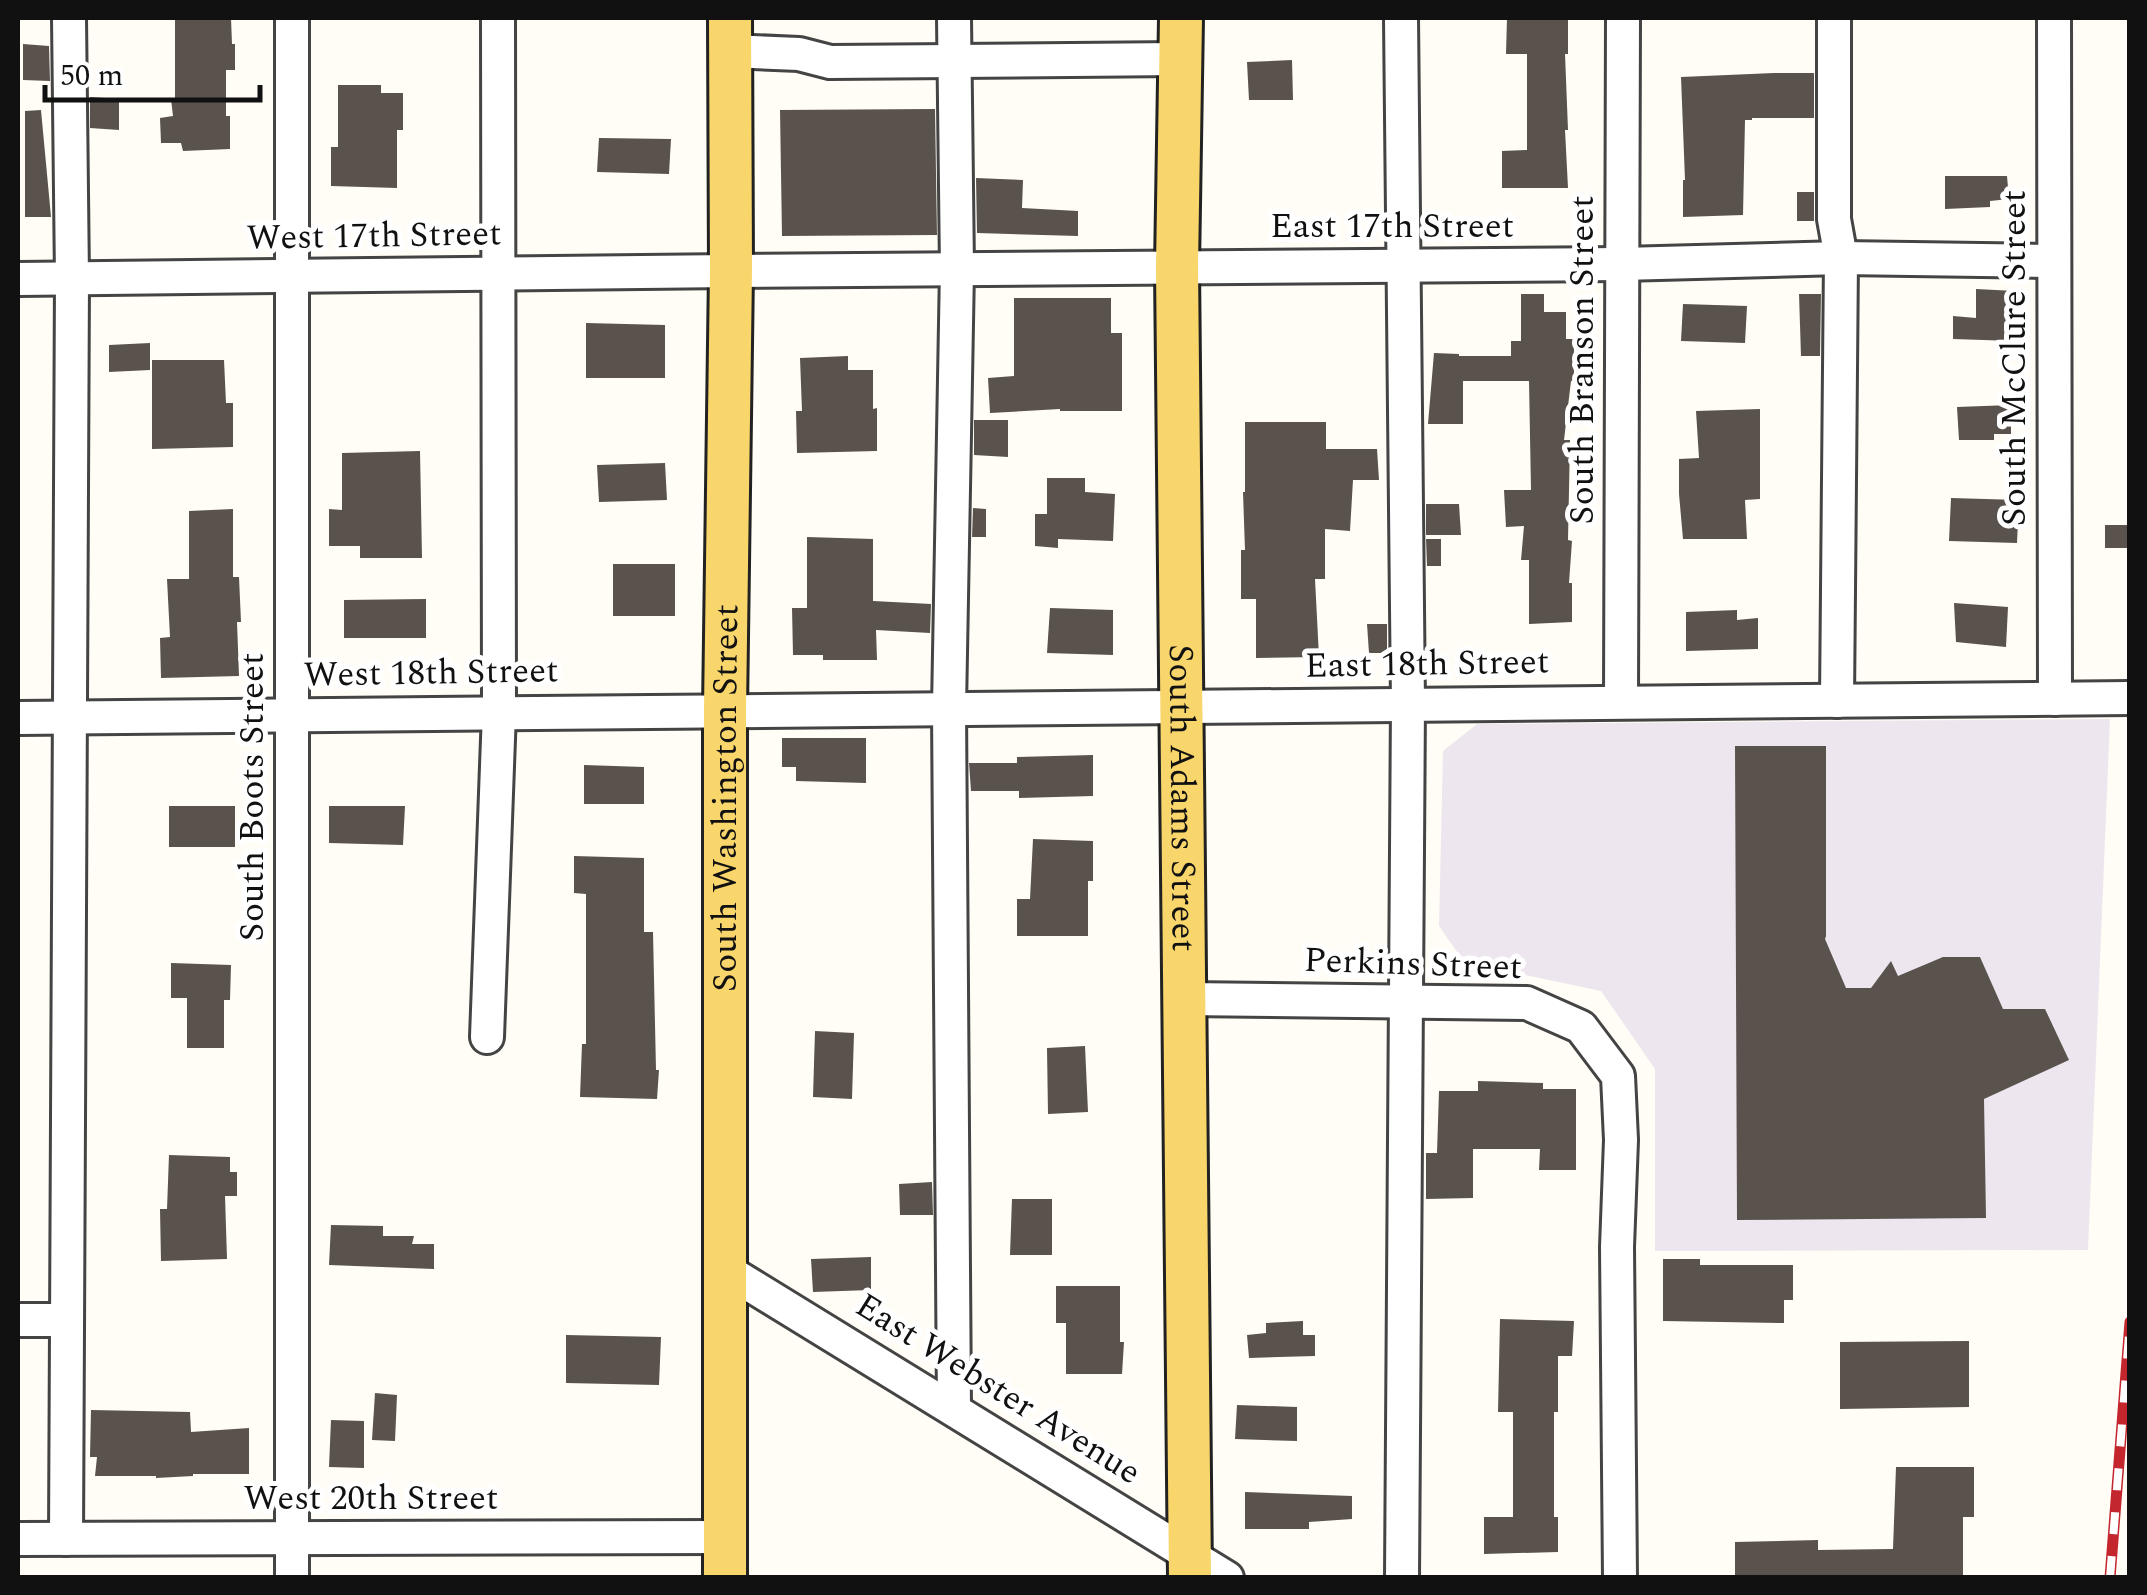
<svg xmlns="http://www.w3.org/2000/svg" width="2147" height="1595" viewBox="0 0 2147 1595" font-family="Spectral,serif">
<style>
.industrial{fill:#eee6ef}
.building{fill:#5a524d}
.lines{fill:none;stroke-linecap:round;stroke-linejoin:round}
.minor-casing{stroke:#444;stroke-width:38}
.major-casing{stroke:#222;stroke-width:48}
.minor{stroke:#fff;stroke-width:32}
.major{stroke:#f9d66b;stroke-width:42}
.rail-casing{stroke:#c4262e;stroke-width:11}
.rail{stroke:#fff;stroke-width:8;stroke-dasharray:22;stroke-linecap:butt}
.labels{text-anchor:middle;dominant-baseline:central;stroke-width:10;stroke-linejoin:round;paint-order:stroke}
.street-label{font-size:35px;fill:#111;stroke:#fff}
</style>
<rect width="100%" height="100%" fill="#fffdf5"/>
<path class="industrial" d="M 2110,719 L 2088,1250 L 1655,1251 L 1655,1069 L 1601,991 L 1464,962 L 1439,926 L 1443,751 L 1477,724 Z"/>
<g class="building">
<path d="M 175,18 L 231,18 L 232,44 L 235,44 L 235,70 L 226,70 L 226,116 L 230,116 L 230,149 L 183,151 L 181,143 L 161,143 L 160,118 L 173,116 L 171,99 L 175,99 Z"/>
<path d="M 1507,18 L 1568,18 L 1568,54 L 1565,54 L 1568,130 L 1565,130 L 1568,188 L 1502,188 L 1502,151 L 1527,150 L 1527,54 L 1506,54 Z"/>
<path d="M 23,44 L 49,46 L 50,81 L 23,80 Z"/>
<path d="M 1292,60 L 1293,100 L 1249,100 L 1247,62 Z"/>
<path d="M 1774,73 L 1814,73 L 1814,118 L 1752,118 L 1752,120 L 1745,120 L 1743,215 L 1683,217 L 1683,180 L 1685,180 L 1681,77 Z"/>
<path d="M 338,85 L 381,85 L 381,93 L 403,93 L 403,130 L 397,130 L 397,188 L 331,186 L 331,147 L 338,147 Z"/>
<path d="M 90,97 L 119,99 L 119,130 L 90,128 Z"/>
<path d="M 935,109 L 937,235 L 782,236 L 780,110 Z"/>
<path d="M 41,110 L 51,217 L 25,217 L 25,111 Z"/>
<path d="M 599,138 L 671,139 L 669,174 L 597,172 Z"/>
<path d="M 1945,176 L 2007,176 L 2009,199 L 1990,201 L 1990,207 L 1945,209 Z"/>
<path d="M 976,178 L 1023,180 L 1022,208 L 1078,211 L 1078,236 L 977,233 Z"/>
<rect x="1797" y="192" width="17" height="29"/>
<path d="M 1976,289 L 2015,291 L 2013,341 L 1953,339 L 1953,316 L 1976,318 Z"/>
<path d="M 1521,294 L 1544,294 L 1544,312 L 1566,312 L 1566,339 L 1574,339 L 1574,381 L 1571,381 L 1564,440 L 1570,440 L 1568,540 L 1572,541 L 1569,583 L 1572,583 L 1572,622 L 1529,624 L 1529,560 L 1521,560 L 1524,526 L 1506,527 L 1504,490 L 1531,490 L 1529,381 L 1463,381 L 1463,424 L 1428,424 L 1434,353 L 1459,354 L 1459,356 L 1511,356 L 1511,341 L 1521,341 Z"/>
<path d="M 1799,294 L 1821,294 L 1820,356 L 1801,356 Z"/>
<path d="M 1014,298 L 1111,298 L 1111,333 L 1122,333 L 1122,411 L 1060,411 L 1060,409 L 990,413 L 988,378 L 1014,376 Z"/>
<path d="M 1683,304 L 1747,306 L 1745,343 L 1681,341 Z"/>
<path d="M 586,323 L 665,325 L 665,378 L 586,378 Z"/>
<path d="M 150,343 L 150,370 L 109,372 L 109,345 Z"/>
<path d="M 848,356 L 848,370 L 873,370 L 873,409 L 877,408 L 877,451 L 797,453 L 796,411 L 802,411 L 800,358 Z"/>
<path d="M 152,360 L 224,360 L 226,403 L 233,403 L 233,447 L 152,449 Z"/>
<path d="M 2011,405 L 2011,434 L 1994,434 L 1994,440 L 1959,440 L 1957,407 Z"/>
<path d="M 1760,409 L 1760,499 L 1745,500 L 1747,539 L 1683,539 L 1679,494 L 1679,459 L 1699,458 L 1696,411 Z"/>
<path d="M 974,420 L 1008,420 L 1008,457 L 974,455 Z"/>
<path d="M 1245,422 L 1326,422 L 1326,449 L 1377,449 L 1379,480 L 1353,480 L 1350,531 L 1325,529 L 1325,579 L 1315,579 L 1319,657 L 1256,658 L 1256,599 L 1241,599 L 1241,550 L 1245,550 L 1243,492 L 1245,492 Z"/>
<path d="M 420,451 L 422,558 L 360,558 L 360,546 L 329,546 L 329,509 L 342,510 L 342,453 Z"/>
<path d="M 665,463 L 667,500 L 599,502 L 597,465 Z"/>
<path d="M 1047,478 L 1085,478 L 1085,492 L 1115,494 L 1113,541 L 1058,539 L 1058,548 L 1035,546 L 1035,514 L 1047,514 Z"/>
<path d="M 1951,498 L 2019,500 L 2017,543 L 1949,541 Z"/>
<path d="M 1426,504 L 1459,504 L 1461,535 L 1426,535 Z"/>
<path d="M 973,508 L 986,509 L 986,537 L 972,537 Z"/>
<path d="M 233,509 L 233,577 L 239,577 L 241,622 L 237,622 L 239,676 L 161,678 L 160,638 L 170,637 L 167,579 L 189,579 L 189,511 Z"/>
<rect x="2105" y="525" width="25" height="23"/>
<path d="M 807,537 L 873,539 L 873,601 L 931,604 L 930,633 L 876,630 L 877,660 L 823,660 L 823,655 L 793,655 L 792,608 L 807,608 Z"/>
<path d="M 1426,539 L 1441,539 L 1441,566 L 1427,566 Z"/>
<rect x="613" y="564" width="62" height="52"/>
<path d="M 426,599 L 426,638 L 344,638 L 344,600 Z"/>
<path d="M 1954,603 L 2008,607 L 2006,647 L 1956,642 Z"/>
<path d="M 1050,608 L 1113,610 L 1113,655 L 1047,653 Z"/>
<path d="M 1737,610 L 1737,620 L 1758,618 L 1758,649 L 1686,651 L 1686,612 Z"/>
<path d="M 1367,624 L 1387,624 L 1387,653 L 1369,653 Z"/>
<path d="M 782,738 L 866,738 L 866,783 L 796,781 L 796,767 L 782,767 Z"/>
<path d="M 1735,746 L 1826,746 L 1826,936 L 1825,939 L 1846,988 L 1871,988 L 1891,961 L 1898,976 L 1943,957 L 1980,957 L 2003,1009 L 2045,1009 L 2069,1060 L 1984,1099 L 1986,1218 L 1737,1220 Z"/>
<path d="M 1093,755 L 1093,796 L 1019,798 L 1019,791 L 971,791 L 969,763 L 1017,763 L 1017,757 Z"/>
<path d="M 584,765 L 644,767 L 644,804 L 584,804 Z"/>
<rect x="169" y="806" width="66" height="41"/>
<path d="M 329,806 L 405,806 L 403,845 L 329,843 Z"/>
<path d="M 1033,839 L 1093,841 L 1093,881 L 1088,881 L 1088,936 L 1017,936 L 1017,899 L 1030,899 Z"/>
<path d="M 574,856 L 644,858 L 644,932 L 653,932 L 656,1070 L 659,1070 L 657,1099 L 580,1097 L 582,1044 L 586,1044 L 586,894 L 574,893 Z"/>
<path d="M 171,963 L 231,965 L 230,1000 L 224,1000 L 224,1048 L 187,1048 L 187,998 L 171,998 Z"/>
<path d="M 815,1031 L 854,1033 L 852,1099 L 813,1097 Z"/>
<path d="M 1085,1046 L 1088,1112 L 1048,1114 L 1047,1048 Z"/>
<path d="M 1478,1081 L 1543,1083 L 1543,1089 L 1576,1089 L 1576,1170 L 1539,1170 L 1540,1149 L 1473,1149 L 1473,1198 L 1426,1199 L 1426,1153 L 1437,1153 L 1439,1091 L 1478,1091 Z"/>
<path d="M 169,1155 L 230,1157 L 230,1172 L 237,1172 L 237,1196 L 225,1196 L 227,1259 L 161,1261 L 160,1209 L 167,1209 Z"/>
<path d="M 932,1182 L 933,1215 L 900,1215 L 899,1184 Z"/>
<path d="M 1012,1199 L 1052,1199 L 1052,1255 L 1010,1255 Z"/>
<path d="M 331,1225 L 383,1226 L 383,1236 L 414,1236 L 412,1244 L 434,1244 L 434,1269 L 329,1265 Z"/>
<path d="M 871,1257 L 871,1290 L 813,1292 L 811,1259 Z"/>
<path d="M 1663,1259 L 1700,1259 L 1700,1265 L 1793,1265 L 1793,1300 L 1784,1300 L 1784,1323 L 1663,1321 Z"/>
<path d="M 1056,1286 L 1120,1286 L 1120,1342 L 1124,1342 L 1122,1374 L 1066,1374 L 1066,1323 L 1056,1323 Z"/>
<path d="M 1500,1319 L 1574,1321 L 1572,1356 L 1558,1356 L 1558,1412 L 1554,1412 L 1554,1517 L 1558,1517 L 1558,1552 L 1484,1554 L 1484,1517 L 1513,1517 L 1513,1412 L 1498,1412 Z"/>
<path d="M 1303,1321 L 1303,1335 L 1315,1335 L 1315,1356 L 1249,1358 L 1247,1335 L 1266,1333 L 1266,1323 Z"/>
<path d="M 566,1335 L 661,1337 L 659,1385 L 566,1383 Z"/>
<path d="M 1969,1341 L 1969,1407 L 1840,1409 L 1840,1342 Z"/>
<path d="M 375,1393 L 397,1395 L 395,1441 L 372,1440 Z"/>
<path d="M 1237,1405 L 1297,1407 L 1297,1441 L 1235,1439 Z"/>
<path d="M 91,1410 L 190,1412 L 191,1432 L 249,1428 L 249,1474 L 193,1474 L 193,1476 L 156,1478 L 156,1476 L 95,1476 L 97,1457 L 90,1457 Z"/>
<path d="M 331,1420 L 364,1421 L 364,1468 L 329,1467 Z"/>
<path d="M 1896,1467 L 1974,1467 L 1974,1517 L 1963,1517 L 1963,1578 L 1735,1578 L 1735,1542 L 1818,1540 L 1818,1550 L 1893,1549 Z"/>
<path d="M 1245,1492 L 1352,1496 L 1352,1519 L 1309,1522 L 1309,1529 L 1245,1529 Z"/>
</g>
<g class="lines">
<g class="minor-casing">
<g id="minor">
<path d="M 954,18 L 957,269 L 949,708 L 954,1409"/>
<path d="M 1401,18 L 1408,704 L 1402,1578"/>
<path d="M 1834,18 L 1834,219 L 1841,258 L 1837,701"/>
<path d="M 2054,18 L 2055,699"/>
<path d="M 730,51 L 799,54 L 830,62 L 1180,59"/>
<path d="M 18,279 L 731,271 L 1622,264 L 1841,258 L 2053,261"/>
<path d="M 1621,702 L 1623,18"/>
<path d="M 18,718 L 2130,698"/>
<path d="M 1185,999 L 1527,1003 L 1581,1027 L 1618,1076 L 1621,1140 L 1617,1247 L 1620,1578"/>
<path d="M 487,1037 L 499,712 L 498,18"/>
<path d="M 726,1270 L 1227,1578"/>
<path d="M 18,1320 L 67,1320"/>
<path d="M 18,1539 L 725,1537"/>
<path d="M 66,1539 L 72,279 L 69,18"/>
<path d="M 292,1578 L 292,18"/>
</g>
</g>
<g class="major-casing">
<g id="major">
<path id="s1" d="M 1181,18 L 1177,267 L 1190,1578"/>
<path id="s2" d="M 725,1578 L 725,710 L 731,271 L 730,18"/>
</g>
</g>
<use href="#minor" class="minor"/>
<use href="#major" class="major"/>
<g class="rail-casing">
<path id="rail" d="M 2110,1578 L 2130,1322"/>
</g>
<use href="#rail" class="rail"/>
</g>
<g class="labels">
<g class="street-label">
<text x="1392" y="226">East 17th Street</text>
<text transform="translate(374 236) rotate(-1)">West 17th Street</text>
<text transform="translate(2014 358) rotate(-90)">South McClure Street</text>
<text transform="translate(1582 360) rotate(-90)">South Branson Street</text>
<text transform="translate(1427 664) rotate(-1)">East 18th Street</text>
<text transform="translate(431 673) rotate(-1)">West 18th Street</text>
<text transform="translate(252 797) rotate(-90)">South Boots Street</text>
<text stroke="none"><textPath href="#s2" startOffset="780">South Washington Street</textPath></text>
<text stroke="none"><textPath href="#s1" startOffset="780">South Adams Street</textPath></text>
<text transform="translate(1413 964) rotate(2)">Perkins Street</text>
<text transform="translate(998 1389) rotate(32)">East Webster Avenue</text>
<text x="371" y="1498">West 20th Street</text>
</g>
</g>
<rect width="2147" height="1595" fill="none" stroke="#111111" stroke-width="40"/>
<path d="M45 85v15h215v-15" fill="none" stroke="#111111" stroke-width="5"/>
<text x="60" y="85" font-size="30" fill="#111111" stroke="#ffffff" stroke-width="8" paint-order="stroke">50 m</text>
</svg>
